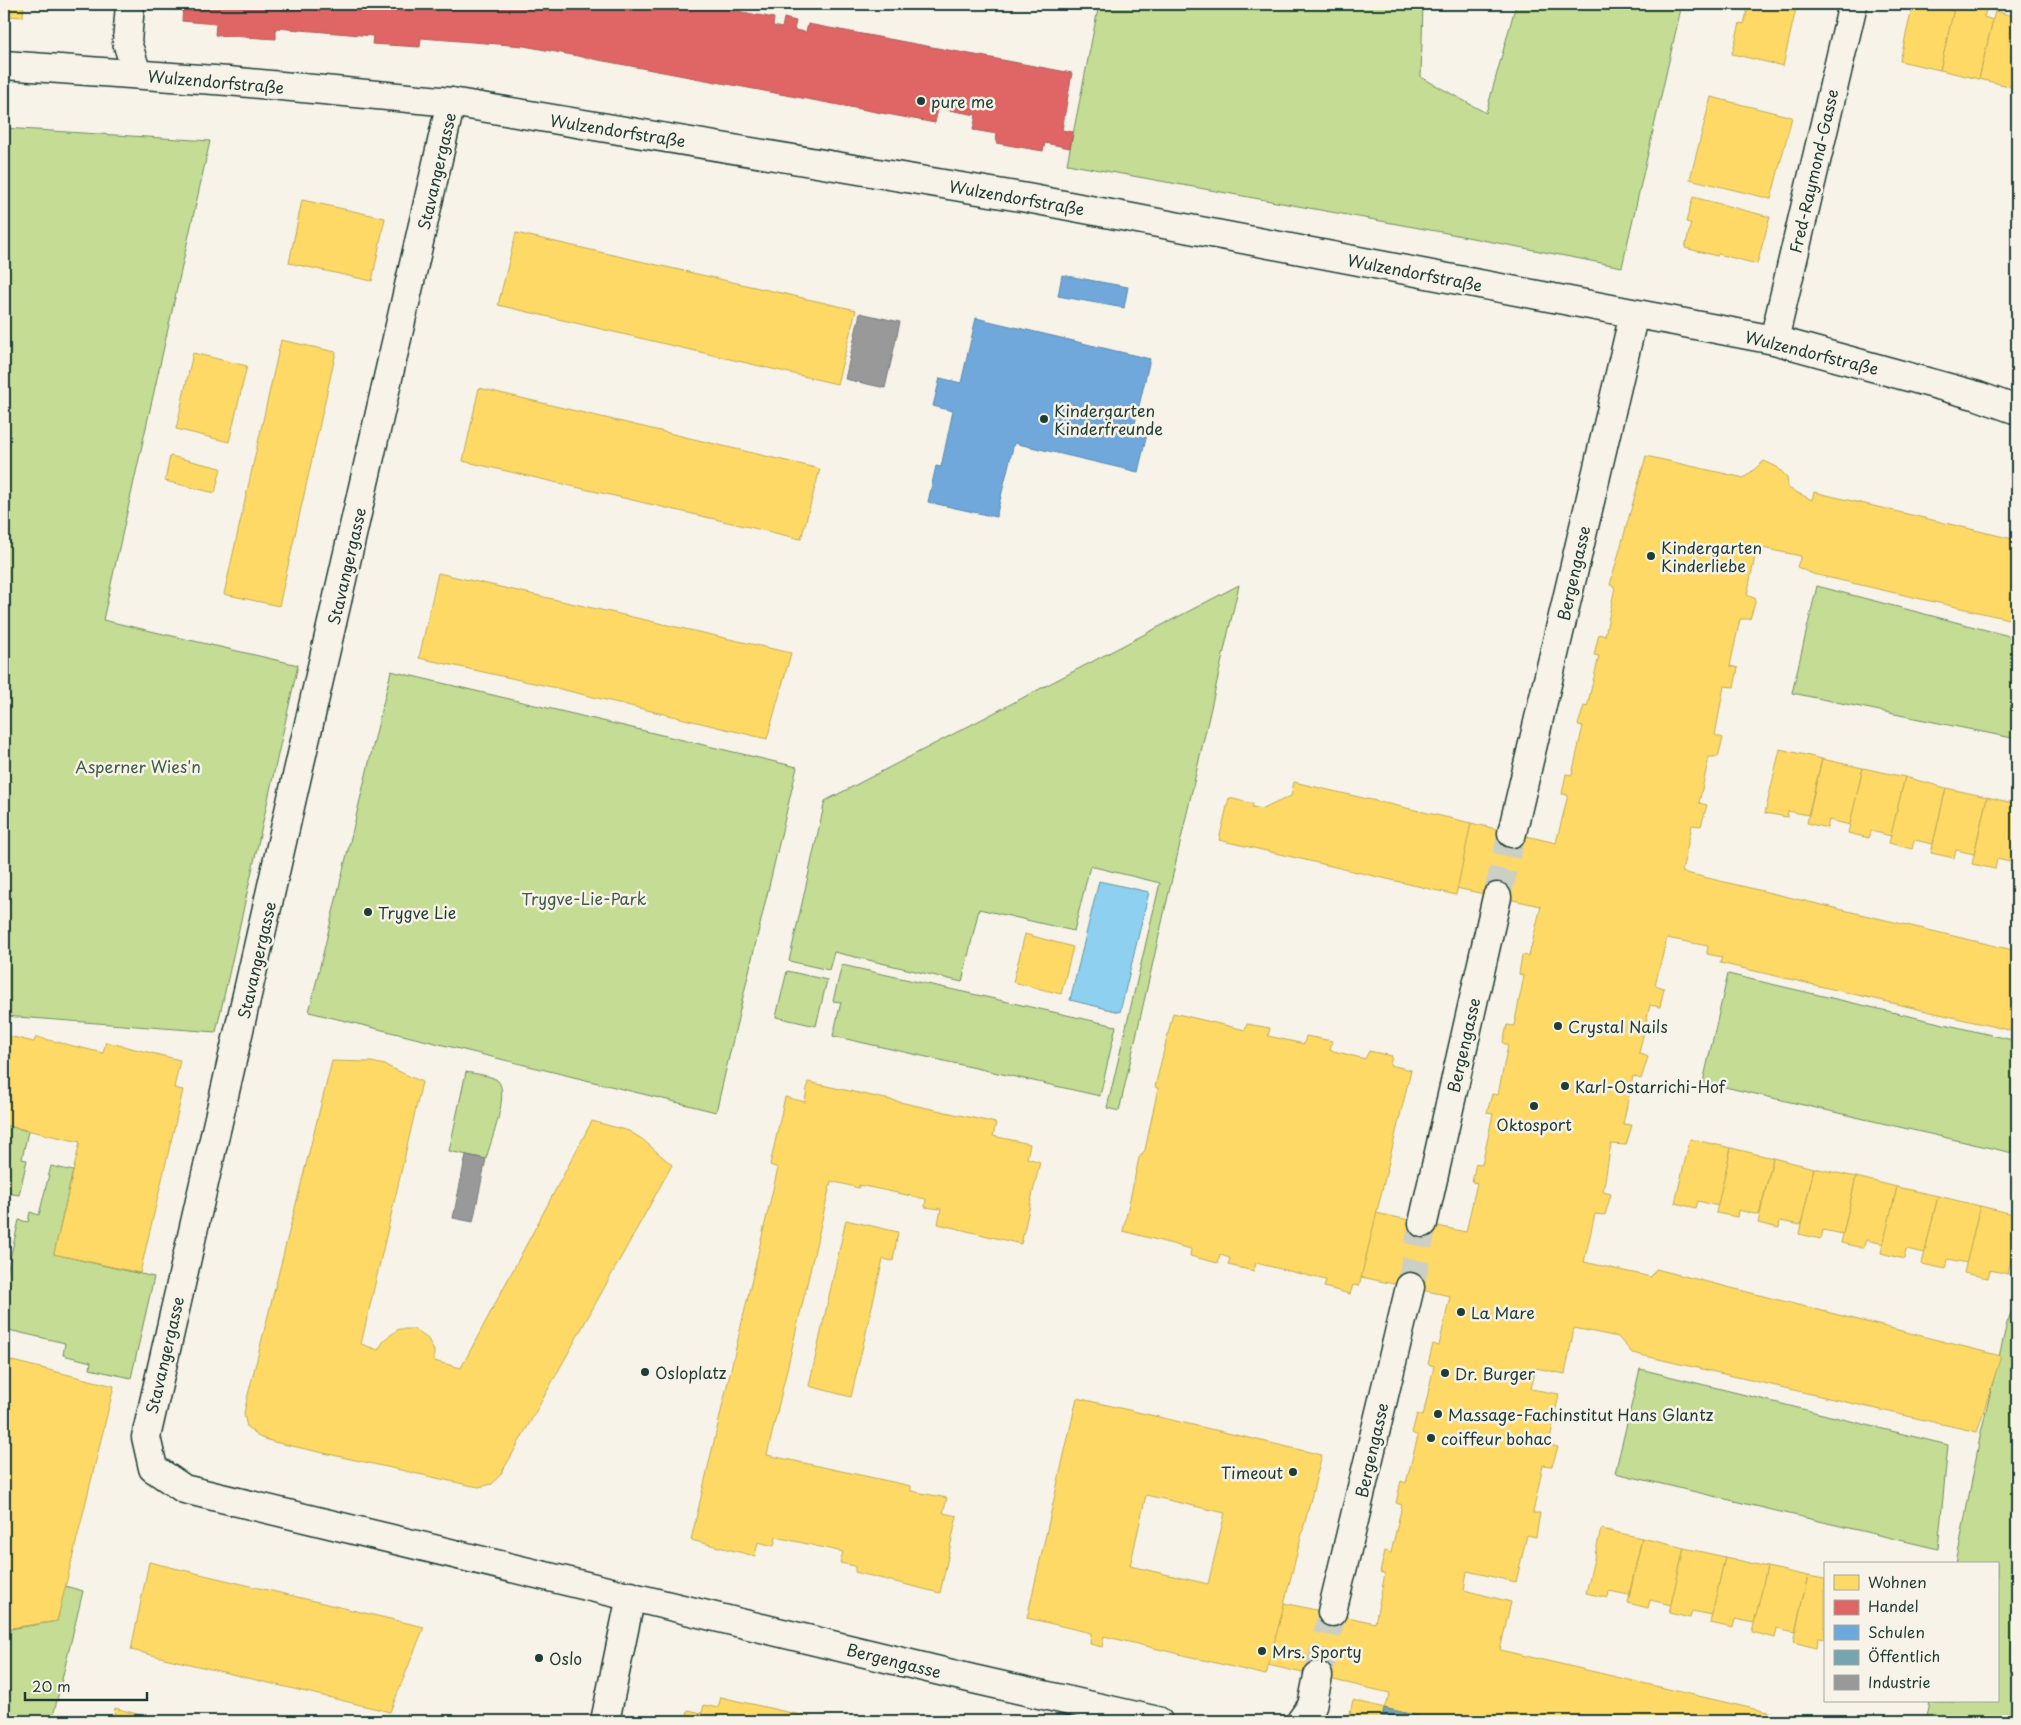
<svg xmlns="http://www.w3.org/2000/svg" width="2021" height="1725" viewBox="0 0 2021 1725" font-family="'Playpen Sans',sans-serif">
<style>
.green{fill:#c4dc93;stroke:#728c64}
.water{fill:#8ed0f0;stroke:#6295a5}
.homes{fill:#ffd966;stroke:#bcaa57;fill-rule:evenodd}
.shops{fill:#e06666;stroke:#a65a57}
.schools{fill:#6fa8dc;stroke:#5788aa}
.public{fill:#76a5af;stroke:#5c868a}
.industry{fill:#999;stroke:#747d7b}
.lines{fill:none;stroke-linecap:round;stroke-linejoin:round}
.minor-tunnel{stroke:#cccfc4;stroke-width:28;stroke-dasharray:28 14;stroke-linecap:butt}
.minor-casing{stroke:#1f3d34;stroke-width:31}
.minor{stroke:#f7f3e8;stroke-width:28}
.poi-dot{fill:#1f3d34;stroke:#f7f3e8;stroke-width:2}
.labels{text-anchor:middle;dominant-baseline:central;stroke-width:5;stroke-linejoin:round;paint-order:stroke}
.street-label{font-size:16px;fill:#1f3d34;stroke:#f7f3e8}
.poi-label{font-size:16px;fill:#1f3d34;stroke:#f7f3e8;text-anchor:start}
.park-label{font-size:16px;fill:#405d47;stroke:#f7f3e8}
</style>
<rect width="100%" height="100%" fill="#f7f3e8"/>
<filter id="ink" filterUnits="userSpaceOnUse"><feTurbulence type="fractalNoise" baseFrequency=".02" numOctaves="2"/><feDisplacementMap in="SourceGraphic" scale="10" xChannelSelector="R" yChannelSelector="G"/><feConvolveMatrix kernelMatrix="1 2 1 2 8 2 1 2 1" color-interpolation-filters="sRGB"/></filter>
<g filter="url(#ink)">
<g class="green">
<path d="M 1099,4 L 1423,4 L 1421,77 L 1486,113 L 1516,4 L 1682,4 L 1622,267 L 1441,232 L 1067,164 Z"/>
<path d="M 4,128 L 210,141 L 103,620 L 298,665 L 216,1032 L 4,1016 Z"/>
<path d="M 1239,585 L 1119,1111 L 1107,1108 L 1160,883 L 1090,866 L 1074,931 L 979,909 L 962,982 L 834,952 L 829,970 L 789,961 L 825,801 Z"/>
<path d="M 1817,586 L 2017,638 L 2017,739 L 1792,693 Z"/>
<path d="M 391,671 L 797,767 L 716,1112 L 309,1012 Z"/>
<path d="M 842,965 L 1116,1026 L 1100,1096 L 833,1036 L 841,1002 L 833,1001 Z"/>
<path d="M 787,971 L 827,980 L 816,1026 L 776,1017 Z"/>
<path d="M 1728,974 L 2017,1041 L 2017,1154 L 1703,1082 Z"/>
<path d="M 466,1072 C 475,1074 490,1075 497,1080 C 511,1091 490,1143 486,1159 L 449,1151 Z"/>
<path d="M 4,1125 L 28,1131 L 22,1159 L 27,1160 L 19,1195 L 7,1193 L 4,1206 Z"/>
<path d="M 51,1166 L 73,1171 L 54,1254 L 154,1277 L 131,1378 L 90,1369 L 91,1362 L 63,1355 L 65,1343 L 4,1329 L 4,1285 L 19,1220 L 28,1222 L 30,1212 L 39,1215 Z"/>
<path d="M 2017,1297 L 2017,1721 L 1925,1721 L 1929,1701 L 1997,1701 L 1997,1564 L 1956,1564 L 1981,1432 L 2007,1323 Z"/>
<path d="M 1640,1369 L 1948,1445 L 1938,1549 L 1615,1473 Z"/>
<path d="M 65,1586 L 83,1591 L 52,1721 L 4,1721 L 4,1630 L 57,1621 Z"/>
</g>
<path class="water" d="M 1099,881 L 1149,892 L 1120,1012 L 1070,1000 Z"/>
<g class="homes">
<path d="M 4,4 L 24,4 L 23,17 L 4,16 L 4,18 Z"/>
<path d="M 1749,4 L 1797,4 L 1783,66 L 1732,54 L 1740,23 L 1744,24 Z"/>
<path d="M 1913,4 L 1947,4 L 1945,9 L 1954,11 L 1940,70 L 1900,61 Z"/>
<path d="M 1955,4 L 1986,10 L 1984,17 L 1993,20 L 1979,79 L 1940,70 Z"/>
<path d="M 1995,11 L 2017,17 L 2017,88 L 1979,79 Z"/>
<path d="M 1711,97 L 1792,117 L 1771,199 L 1690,179 Z"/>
<path d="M 1693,197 L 1770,217 L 1757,264 L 1718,254 L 1717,256 L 1685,248 L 1691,223 L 1686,222 Z"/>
<path d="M 302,200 L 385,218 L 372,281 L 289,263 Z"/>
<path d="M 516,233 L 856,310 L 837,384 L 498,305 Z"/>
<path d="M 281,340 L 336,352 L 279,606 L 224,594 Z"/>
<path d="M 193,353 L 247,366 L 229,442 L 176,429 Z"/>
<path d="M 479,388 L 820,469 L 801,539 L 463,461 Z"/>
<path d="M 170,456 L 221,468 L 215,493 L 165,481 Z"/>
<path d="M 1646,456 L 1744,478 L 1764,461 L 1777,467 L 1787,477 L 1788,488 L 1812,500 L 1814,492 L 2017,540 L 2017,621 L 1813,574 L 1797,567 L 1801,556 L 1757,547 L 1747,595 L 1756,599 L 1750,619 L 1740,619 L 1730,666 L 1738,668 L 1734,687 L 1724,686 L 1715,735 L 1723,738 L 1718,757 L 1709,757 L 1699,803 L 1707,805 L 1701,826 L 1692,825 L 1682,872 L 2017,951 L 2017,1032 L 1720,963 L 1722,957 L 1707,954 L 1708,946 L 1667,938 L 1655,985 L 1664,988 L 1660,1007 L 1650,1005 L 1639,1053 L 1648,1057 L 1641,1079 L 1633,1076 L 1623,1124 L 1632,1125 L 1626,1145 L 1611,1144 L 1603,1192 L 1611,1194 L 1605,1215 L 1595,1214 L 1584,1262 L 1651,1277 L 1656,1269 L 2001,1356 L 1977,1432 L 1632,1353 L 1618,1337 L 1574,1328 L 1565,1374 L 1536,1368 L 1531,1389 L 1559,1394 L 1549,1445 L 1558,1447 L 1552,1466 L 1543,1465 L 1533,1513 L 1540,1513 L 1536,1537 L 1527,1535 L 1516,1582 L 1467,1571 L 1464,1590 L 1511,1602 L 1500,1650 L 1806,1721 L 1348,1721 L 1353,1700 L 1384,1708 L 1390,1693 L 1268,1665 L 1284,1603 L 1375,1623 L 1385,1574 L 1380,1572 L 1385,1551 L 1391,1553 L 1402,1505 L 1396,1503 L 1401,1481 L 1406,1483 L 1418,1436 L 1412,1433 L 1417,1414 L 1423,1416 L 1434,1366 L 1428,1364 L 1433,1344 L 1439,1346 L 1450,1296 L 1361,1277 L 1376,1213 L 1466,1232 L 1477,1183 L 1472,1182 L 1476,1163 L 1482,1165 L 1493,1114 L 1487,1113 L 1492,1094 L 1498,1095 L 1508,1045 L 1503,1043 L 1507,1025 L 1514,1026 L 1524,976 L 1519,974 L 1522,955 L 1529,956 L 1541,906 L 1456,888 L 1471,823 L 1556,843 L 1568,795 L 1562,794 L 1566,774 L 1572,775 L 1583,726 L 1578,725 L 1584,706 L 1587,707 L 1599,656 L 1594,655 L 1599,634 L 1605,636 L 1615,587 L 1610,585 Z"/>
<path d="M 438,573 L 791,653 L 767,739 L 552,687 L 419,658 Z"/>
<path d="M 1780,749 L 1822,759 L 1808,815 L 1788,811 L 1787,817 L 1765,813 Z"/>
<path d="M 1822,759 L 1863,768 L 1850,825 L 1829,820 L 1827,828 L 1807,823 Z"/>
<path d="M 1863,768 L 1905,777 L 1891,836 L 1871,831 L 1869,838 L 1848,833 Z"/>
<path d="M 1905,777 L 1946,788 L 1933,844 L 1914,840 L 1912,849 L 1889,843 Z"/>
<path d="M 1294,782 L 1471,823 L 1456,895 L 1219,840 L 1229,798 L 1253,804 L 1252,807 L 1263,809 L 1291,796 Z"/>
<path d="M 1946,788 L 1987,797 L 1974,854 L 1956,850 L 1954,858 L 1931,853 Z"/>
<path d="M 1987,797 L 2017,804 L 2017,855 L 2015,863 L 1997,859 L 1995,869 L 1972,864 Z"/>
<path d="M 2017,855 L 2017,874 L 2013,873 Z"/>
<path d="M 1025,934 L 1073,947 L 1061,994 L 1013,982 Z"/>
<path d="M 1173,1013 L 1245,1030 L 1247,1024 L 1270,1028 L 1268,1036 L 1304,1044 L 1306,1036 L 1332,1041 L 1330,1050 L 1365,1059 L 1369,1051 L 1392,1056 L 1390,1065 L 1411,1070 L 1359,1286 L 1353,1285 L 1350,1294 L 1324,1287 L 1326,1280 L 1256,1263 L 1254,1271 L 1228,1265 L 1230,1258 L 1220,1255 L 1218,1263 L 1190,1256 L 1191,1249 L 1123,1231 L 1139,1158 L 1145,1150 L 1158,1088 L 1155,1087 Z"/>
<path d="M 4,1035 L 34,1042 L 36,1037 L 103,1053 L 106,1042 L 180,1060 L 174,1088 L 183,1090 L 140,1273 L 54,1254 L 80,1142 L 4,1125 Z"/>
<path d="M 332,1061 L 371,1062 L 385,1065 L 422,1082 L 361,1344 L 378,1350 L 385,1339 L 399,1329 L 414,1329 L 428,1339 L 434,1351 L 434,1361 L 461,1368 L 592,1121 L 629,1131 L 642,1139 L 672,1165 L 509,1460 L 500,1475 L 492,1484 L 479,1487 L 468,1485 L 274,1442 L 259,1437 L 247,1427 L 244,1414 L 247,1399 Z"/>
<path d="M 808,1082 L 996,1123 L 993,1136 L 1030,1144 L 1027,1158 L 1040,1162 L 1021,1244 L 938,1224 L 941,1209 L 925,1207 L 926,1199 L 859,1185 L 859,1188 L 831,1181 L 767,1455 L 911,1486 L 911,1491 L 947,1498 L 943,1513 L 957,1516 L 940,1593 L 855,1572 L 855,1566 L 840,1563 L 843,1552 L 776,1537 L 774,1546 L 758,1542 L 755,1556 L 691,1540 L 778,1168 L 770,1165 L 785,1097 L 805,1102 Z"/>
<path d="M 1690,1139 L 1731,1148 L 1718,1206 L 1698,1201 L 1696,1208 L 1675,1203 Z"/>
<path d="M 1731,1148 L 1773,1158 L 1759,1215 L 1738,1210 L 1737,1217 L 1716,1213 Z"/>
<path d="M 1773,1158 L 1814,1168 L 1801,1225 L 1780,1221 L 1779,1228 L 1758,1223 Z"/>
<path d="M 1814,1168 L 1856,1177 L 1843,1234 L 1823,1230 L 1821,1239 L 1799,1234 Z"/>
<path d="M 1856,1177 L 1897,1187 L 1884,1244 L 1866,1240 L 1863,1248 L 1841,1243 Z"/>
<path d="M 1897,1187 L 1938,1196 L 1925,1253 L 1906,1249 L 1904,1259 L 1881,1253 Z"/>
<path d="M 1938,1196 L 1980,1206 L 1967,1263 L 1948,1259 L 1946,1269 L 1922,1264 Z"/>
<path d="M 1980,1206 L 2017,1215 L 2017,1233 L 2008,1274 L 1990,1270 L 1988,1278 L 1964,1273 Z"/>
<path d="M 846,1220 L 898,1232 L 893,1261 L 883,1259 L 851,1397 L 809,1386 Z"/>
<path d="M 4,1359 L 114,1386 L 57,1621 L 4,1629 L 4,1460 L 6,1453 L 4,1452 Z"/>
<path d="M 1077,1398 L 1322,1455 L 1266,1675 L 1104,1636 L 1102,1647 L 1090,1644 L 1091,1633 L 1027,1618 ZM 1146,1495 L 1225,1513 L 1208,1584 L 1130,1566 Z"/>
<path d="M 1601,1529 L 1642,1538 L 1629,1595 L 1609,1591 L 1608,1598 L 1586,1593 Z"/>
<path d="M 1642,1538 L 1684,1548 L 1671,1605 L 1650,1600 L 1648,1608 L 1628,1603 Z"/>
<path d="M 1684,1548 L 1725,1557 L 1712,1615 L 1692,1611 L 1690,1618 L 1669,1613 Z"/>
<path d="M 1725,1557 L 1767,1567 L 1755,1623 L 1735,1619 L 1733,1628 L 1710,1623 Z"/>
<path d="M 149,1562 L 424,1627 L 390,1712 L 131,1650 Z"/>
<path d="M 1767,1567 L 1808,1576 L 1795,1632 L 1777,1628 L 1775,1638 L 1752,1632 Z"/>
<path d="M 1808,1576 L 1825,1579 L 1825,1639 L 1818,1638 L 1816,1648 L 1793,1642 Z"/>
<path d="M 721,1697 L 738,1701 L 827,1721 L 686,1721 L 688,1710 L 702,1713 L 704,1705 L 718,1708 Z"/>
<path d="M 115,1708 L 162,1721 L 113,1721 Z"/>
</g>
<path class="shops" d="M 183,4 L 700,4 L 774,18 L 773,26 L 782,28 L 784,18 L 796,21 L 794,30 L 806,32 L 808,24 L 1072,73 L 1062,130 L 1073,132 L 1070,148 L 1045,143 L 1043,151 L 996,143 L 997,134 L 973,130 L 976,115 L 938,108 L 935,123 L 524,46 L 421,38 L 420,47 L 372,44 L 373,36 L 276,28 L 276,39 L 215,35 L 216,24 L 182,21 Z"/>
<g class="schools">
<path d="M 1062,275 L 1128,287 L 1124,308 L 1058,296 Z"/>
<path d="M 976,318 L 1150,359 L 1134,427 L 1148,430 L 1138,472 L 1014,443 L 996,517 L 928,502 L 936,466 L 941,467 L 953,411 L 933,406 L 940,378 L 961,383 Z"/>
</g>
<path class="public" d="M 1384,1708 L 1440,1721 L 1381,1721 Z"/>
<g class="industry">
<path d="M 860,313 L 900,322 L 885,388 L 845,379 Z"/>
<path d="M 466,1155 L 486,1159 L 473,1222 L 453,1218 Z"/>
</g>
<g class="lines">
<g class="minor-tunnel">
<path d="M 1497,897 L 1512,833"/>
<path d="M 1410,1287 L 1423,1223"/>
<path d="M 1318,1676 L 1332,1612"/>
</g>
<g class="minor-casing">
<g id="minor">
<path d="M 130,4 L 127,42 L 137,74"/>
<path d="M 4,65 L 228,81 L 451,102 L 1027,198 L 1774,340 L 1978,396 L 2017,410"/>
<path d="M 451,102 L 146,1437 L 153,1468 L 184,1489 L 973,1679 L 1158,1721"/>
<path d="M 1774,340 L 1853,4"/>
<path d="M 1512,833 L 1634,314"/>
<path d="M 1423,1223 L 1497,897"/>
<path d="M 1332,1612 L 1410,1287"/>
<path d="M 605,1721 L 631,1596"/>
<path d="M 1301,1721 L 1312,1706 L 1318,1676"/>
</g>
</g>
<use href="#minor" class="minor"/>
</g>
</g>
<g class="poi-dot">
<circle cx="921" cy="101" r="5"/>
<circle cx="1044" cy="419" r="5"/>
<circle cx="1651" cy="556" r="5"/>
<circle cx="368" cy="912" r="5"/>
<circle cx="1558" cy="1026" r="5"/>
<circle cx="1565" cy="1086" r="5"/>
<circle cx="1534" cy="1106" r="5"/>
<circle cx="1461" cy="1312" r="5"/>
<circle cx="645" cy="1372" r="5"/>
<circle cx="1445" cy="1373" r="5"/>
<circle cx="1438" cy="1414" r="5"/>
<circle cx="1431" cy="1438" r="5"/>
<circle cx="1293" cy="1472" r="5"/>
<circle cx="1262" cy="1651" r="5"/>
<circle cx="539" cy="1658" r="5"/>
</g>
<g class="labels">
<g class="street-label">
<text transform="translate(216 81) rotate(5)">Wulzendorfstraße</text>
<text transform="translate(618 130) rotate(9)">Wulzendorfstraße</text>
<text transform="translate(436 171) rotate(-77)">Stavangergasse</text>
<text transform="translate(1813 171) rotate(-77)">Fred-Raymond-Gasse</text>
<text transform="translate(1017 197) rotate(10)">Wulzendorfstraße</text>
<text transform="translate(1415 272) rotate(11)">Wulzendorfstraße</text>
<text transform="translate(1812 352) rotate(14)">Wulzendorfstraße</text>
<text transform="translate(346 566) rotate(-77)">Stavangergasse</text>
<text transform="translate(1573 573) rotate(-77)">Bergengasse</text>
<text transform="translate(256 960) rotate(-77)">Stavangergasse</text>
<text transform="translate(1463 1045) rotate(-77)">Bergengasse</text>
<text transform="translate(164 1355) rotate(-77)">Stavangergasse</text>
<text transform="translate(1371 1450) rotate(-77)">Bergengasse</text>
<text transform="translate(894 1660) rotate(14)">Bergengasse</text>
</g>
<g class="poi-label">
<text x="931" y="101">pure me</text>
<text x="1054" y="410">Kindergarten<tspan x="1054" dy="18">Kinderfreunde</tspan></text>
<text x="1661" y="547">Kindergarten<tspan x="1661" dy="18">Kinderliebe</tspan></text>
<text x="378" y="912">Trygve Lie</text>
<text x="1568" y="1026">Crystal Nails</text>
<text x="1575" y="1086">Karl-Ostarrichi-Hof</text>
<text x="1534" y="1124" text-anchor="middle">Oktosport</text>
<text x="1471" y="1312">La Mare</text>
<text x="655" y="1372">Osloplatz</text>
<text x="1455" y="1373">Dr. Burger</text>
<text x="1448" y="1414">Massage-Fachinstitut Hans Glantz</text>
<text x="1441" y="1438">coiffeur bohac</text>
<text x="1283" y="1472" text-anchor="end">Timeout</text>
<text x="1272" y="1651">Mrs. Sporty</text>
<text x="549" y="1658">Oslo</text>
</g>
<g class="park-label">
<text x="138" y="766">Asperner Wies'n</text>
<text x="584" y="898">Trygve-Lie-Park</text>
</g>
</g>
<rect width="2021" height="1725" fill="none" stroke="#f7f3e8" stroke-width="20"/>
<rect x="10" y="10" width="2001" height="1705" fill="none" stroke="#1f3d34" stroke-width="2" filter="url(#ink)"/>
<rect x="1824" y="1562" width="175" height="140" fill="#f7f3e8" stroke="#a1aaa0"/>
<rect x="1834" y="1575" width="25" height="15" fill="#ffd966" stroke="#a1aaa0"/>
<text x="1868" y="1588" font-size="15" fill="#1f3d34">Wohnen</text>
<rect x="1834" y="1600" width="25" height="15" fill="#e06666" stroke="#a1aaa0"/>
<text x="1868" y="1612" font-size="15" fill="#1f3d34">Handel</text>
<rect x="1834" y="1625" width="25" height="15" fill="#6fa8dc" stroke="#a1aaa0"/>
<text x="1868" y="1638" font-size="15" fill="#1f3d34">Schulen</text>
<rect x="1834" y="1650" width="25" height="15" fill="#76a5af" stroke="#a1aaa0"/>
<text x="1868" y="1662" font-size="15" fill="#1f3d34">Öffentlich</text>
<rect x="1834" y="1675" width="25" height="15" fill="#999999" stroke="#a1aaa0"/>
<text x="1868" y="1688" font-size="15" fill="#1f3d34">Industrie</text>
<path d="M25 1692v8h122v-8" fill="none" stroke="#1f3d34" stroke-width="2.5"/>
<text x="32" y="1692" font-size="15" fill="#1f3d34" stroke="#f7f3e8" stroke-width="4" paint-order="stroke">20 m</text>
</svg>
